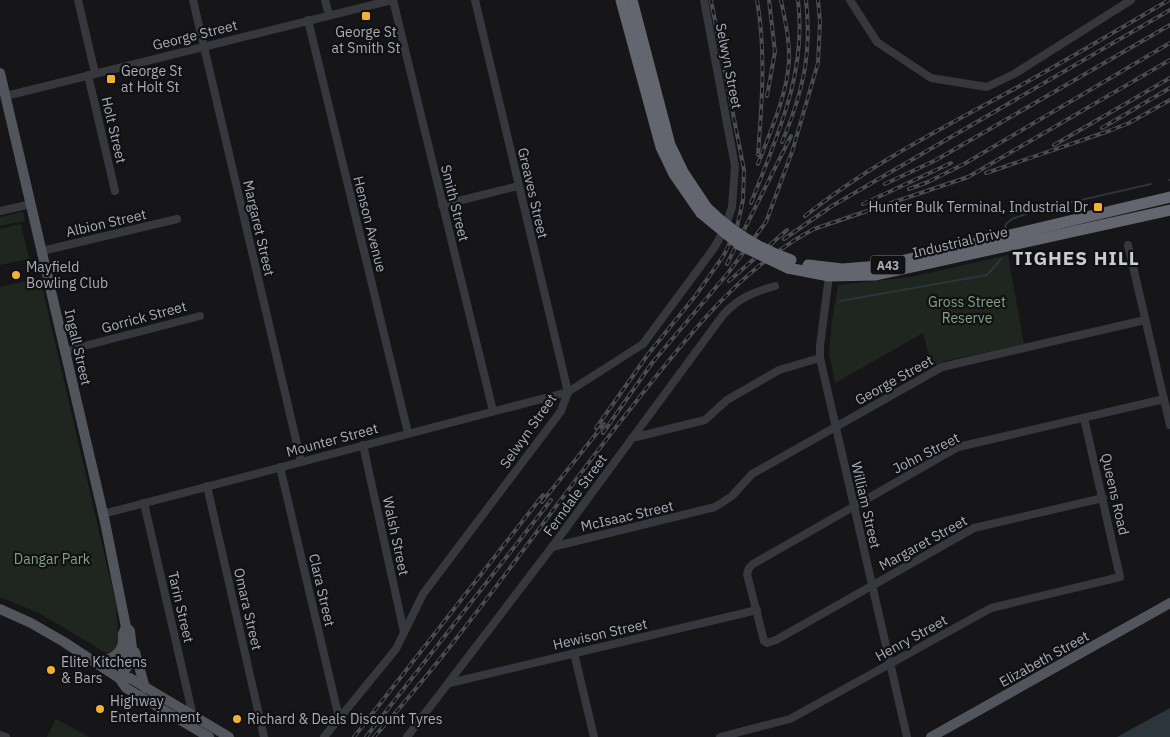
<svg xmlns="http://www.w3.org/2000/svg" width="1170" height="737" viewBox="0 0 1170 737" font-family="'IBM Plex Sans',sans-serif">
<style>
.green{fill:#1e261f}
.water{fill:#2c353c}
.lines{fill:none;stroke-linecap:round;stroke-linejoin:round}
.stream{stroke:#2c353c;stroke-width:2}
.minor{stroke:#37383d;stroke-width:8}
.major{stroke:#53555c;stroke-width:10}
.highway{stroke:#63666e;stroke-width:11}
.rail-casing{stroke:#4a4c52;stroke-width:4}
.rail{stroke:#111113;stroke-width:2;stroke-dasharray:5.5;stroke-linecap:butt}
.highway-bridge{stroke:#63666e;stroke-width:11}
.poi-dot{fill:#f2b134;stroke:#111113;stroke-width:2}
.labels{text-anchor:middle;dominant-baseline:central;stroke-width:4.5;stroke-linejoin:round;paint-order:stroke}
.shield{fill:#111113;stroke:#7b7e86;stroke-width:1}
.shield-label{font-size:12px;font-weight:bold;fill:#a8adb8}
.poi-label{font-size:14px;fill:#a8adb8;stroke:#111113;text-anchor:start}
.street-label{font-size:14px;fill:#a8adb8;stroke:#111113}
.park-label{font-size:14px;fill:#7fa381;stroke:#111113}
.district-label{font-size:19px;font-weight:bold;letter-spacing:1px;fill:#c9ccd4;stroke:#111113}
</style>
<rect width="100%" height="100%" fill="#161618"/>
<g class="green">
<path d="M 23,212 L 25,221 L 0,226 L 0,217 Z"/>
<path d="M 21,224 L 29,259 L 0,265 L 0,229 Z"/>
<path d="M 1008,255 L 1024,344 L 945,361 L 932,367 L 923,333 L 835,383 L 829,353 L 832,320 L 838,285 L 911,277 Z"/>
<path d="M 40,278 L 116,604 L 119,646 L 116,652 L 108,654 L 39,613 L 0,597 L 0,287 Z"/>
<path d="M 56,719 L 89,737 L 47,737 Z"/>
</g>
<path class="water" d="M 1170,708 L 1170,737 L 1117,737 Z"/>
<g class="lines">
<g class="stream">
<path d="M 1169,180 L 1170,180"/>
<path d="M 1005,229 L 1006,224 L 1012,219 L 1037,210 L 1151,184"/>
<path d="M 840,301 L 987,275 L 1001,259"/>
</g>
<g class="minor">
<path d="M 78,0 L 95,73"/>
<path d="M 193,0 L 301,461"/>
<path d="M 325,0 L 329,15"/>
<path d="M 393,0 L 493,411"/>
<path d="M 850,0 L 877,42 L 931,78 L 987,87 L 1014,74 L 1131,0"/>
<path d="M 308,20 L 408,433"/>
<path d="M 88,75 L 115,191"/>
<path d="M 6,96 L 392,0"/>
<path d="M 442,205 L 518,186"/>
<path d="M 0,211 L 31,204"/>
<path d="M 1128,245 L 1170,425"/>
<path d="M 42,251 L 177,219"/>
<path d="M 829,276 L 820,346 L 820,358 L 907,737"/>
<path d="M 65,351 L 200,316"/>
<path d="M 632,438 L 705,420 L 727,400 L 779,370 L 820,358"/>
<path d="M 363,445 L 404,632"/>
<path d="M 280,467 L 339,718"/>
<path d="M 207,486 L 264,737"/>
<path d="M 1103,498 L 974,528 L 776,640 L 767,643 L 764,641 L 747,574 L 749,568 L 753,564 L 958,447 L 1164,399"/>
<path d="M 144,503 L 193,716"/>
<path d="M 103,514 L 568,392 L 643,344 L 714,248 L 725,228 L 732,207 L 735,166 L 704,0"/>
<path d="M 552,547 L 715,507 L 732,496 L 752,474 L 942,367 L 1145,320"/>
<path d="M 574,653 L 594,737"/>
<path d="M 450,683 L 757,610"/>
<path d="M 0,735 L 6,737"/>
<path d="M 324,737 L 396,649 L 423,594 L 561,411 L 568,392 L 475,0"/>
<path d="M 407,737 L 552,547 L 723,315 C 738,298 754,292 775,286"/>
<path d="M 720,737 L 790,719 L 991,608 L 1120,577 L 1084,418"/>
</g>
<g class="major">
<path d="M 0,73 L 105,522 L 126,627 L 130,631 L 132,649 L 130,663 L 119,678"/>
<path d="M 0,609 L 31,623 L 64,642 L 119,678 L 126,688 L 209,737"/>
<path d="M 135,652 L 145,688"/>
<path d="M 94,661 C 108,661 118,658 123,644"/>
<path d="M 123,671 L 123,634 L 126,627"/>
<path d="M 119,678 L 130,678 L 229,737"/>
<path d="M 931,737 L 1170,603"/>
</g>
<g class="highway">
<path d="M 621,0 L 661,147 L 674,174 L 701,213"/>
<path d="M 632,0 L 670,145 L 683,172 L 707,208"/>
<path d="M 808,265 L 842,269 L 880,266 L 1170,197"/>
<path d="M 788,268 L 829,276 L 876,275 L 1170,210"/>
</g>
<g class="rail-casing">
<g id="rail">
<path d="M 757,0 C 766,52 762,102 758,155"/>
<path d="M 767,96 L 775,52 L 769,0"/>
<path d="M 1102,128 L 1170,88"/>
<path d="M 782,142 C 803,93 812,53 806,0"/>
<path d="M 1054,145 L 1170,78"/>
<path d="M 758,164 C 770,132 787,96 789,61 C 790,41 785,20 781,0"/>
<path d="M 986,173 L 1109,131 L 1129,123 L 1170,100"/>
<path d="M 885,184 L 936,160 L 1170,25"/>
<path d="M 909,189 L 928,182 L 964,164 L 1170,43"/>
<path d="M 751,203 C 777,136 807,74 798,0"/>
<path d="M 863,204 L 951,163"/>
<path d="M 805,216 C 866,167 935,132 1003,95 C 1059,65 1114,32 1169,0"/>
<path d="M 784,239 L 832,206 L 1170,10"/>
<path d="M 727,264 L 791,136"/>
<path d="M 729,281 L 787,230"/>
<path d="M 596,428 L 649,353 L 696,295 L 724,255 L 737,227 L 743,200 L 744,170 L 711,0"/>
<path d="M 603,433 L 652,363 L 728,273 L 766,222 L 792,152 L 818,63 L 820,22 L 818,0"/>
<path d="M 542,502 L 604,424"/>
<path d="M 354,737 L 543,495"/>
<path d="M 366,737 L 551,500"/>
<path d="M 374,737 C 466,635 542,521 627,413 C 682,344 735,271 814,229 L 968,177 L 1170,60"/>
</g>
</g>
<use href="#rail" class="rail"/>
<g class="highway-bridge">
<path d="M 707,208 C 731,232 759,249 791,260"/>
<path d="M 701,213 L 740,245 L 788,268"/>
</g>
</g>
<g class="poi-dot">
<rect x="361" y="11" width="10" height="10" rx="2.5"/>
<rect x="106" y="74" width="10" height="10" rx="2.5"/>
<rect x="1093" y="202" width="10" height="10" rx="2.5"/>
<circle cx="16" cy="275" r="5"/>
<circle cx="51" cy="670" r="5"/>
<circle cx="100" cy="709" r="5"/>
<circle cx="237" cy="719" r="5"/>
</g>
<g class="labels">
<rect class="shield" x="870.5" y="255.5" width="35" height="19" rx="4"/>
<g class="shield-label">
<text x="888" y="265">A43</text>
</g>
<g class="poi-label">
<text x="366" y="32" text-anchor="middle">George St<tspan x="366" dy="16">at Smith St</tspan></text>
<text x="121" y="71">George St<tspan x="121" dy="16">at Holt St</tspan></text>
<text x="1088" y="207" text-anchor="end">Hunter Bulk Terminal, Industrial Dr</text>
<text x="26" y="267">Mayfield<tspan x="26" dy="16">Bowling Club</tspan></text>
<text x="61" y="662">Elite Kitchens<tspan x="61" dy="16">&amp; Bars</tspan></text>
<text x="110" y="701">Highway<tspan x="110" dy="16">Entertainment</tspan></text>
<text x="247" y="719">Richard &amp; Deals Discount Tyres</text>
</g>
<g class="street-label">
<text transform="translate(195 35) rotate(-14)">George Street</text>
<text transform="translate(729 66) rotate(79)">Selwyn Street</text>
<text transform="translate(114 130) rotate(77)">Holt Street</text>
<text transform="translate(533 193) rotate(77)">Greaves Street</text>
<text transform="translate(455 203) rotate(76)">Smith Street</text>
<text transform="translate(106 223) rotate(-13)">Albion Street</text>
<text transform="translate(370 224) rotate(76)">Henson Avenue</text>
<text transform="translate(259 228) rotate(77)">Margaret Street</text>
<text transform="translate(960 242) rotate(-13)">Industrial Drive</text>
<text transform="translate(144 317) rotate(-15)">Gorrick Street</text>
<text transform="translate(78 347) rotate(77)">Ingall Street</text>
<text transform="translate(894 380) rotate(-29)">George Street</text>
<text transform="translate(528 431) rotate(-55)">Selwyn Street</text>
<text transform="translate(332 440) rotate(-15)">Mounter Street</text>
<text transform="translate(926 453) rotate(-27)">John Street</text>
<text transform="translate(1115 494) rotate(77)">Queens Road</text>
<text transform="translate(575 495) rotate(-54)">Ferndale Street</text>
<text transform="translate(866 505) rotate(77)">William Street</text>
<text transform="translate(627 516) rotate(-13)">McIsaac Street</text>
<text transform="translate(396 536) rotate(78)">Walsh Street</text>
<text transform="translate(923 543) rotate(-29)">Margaret Street</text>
<text transform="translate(322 590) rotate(77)">Clara Street</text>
<text transform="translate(181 607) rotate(77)">Tarin Street</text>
<text transform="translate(248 609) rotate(77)">Omara Street</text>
<text transform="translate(600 634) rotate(-13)">Hewison Street</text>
<text transform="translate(911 638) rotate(-29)">Henry Street</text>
<text transform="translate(1044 659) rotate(-29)">Elizabeth Street</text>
</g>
<g class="park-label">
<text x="967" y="302">Gross Street<tspan x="967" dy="16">Reserve</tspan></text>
<text x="52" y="559">Dangar Park</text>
</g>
<g class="district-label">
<text x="1076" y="258">TIGHES HILL</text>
</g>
</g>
</svg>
